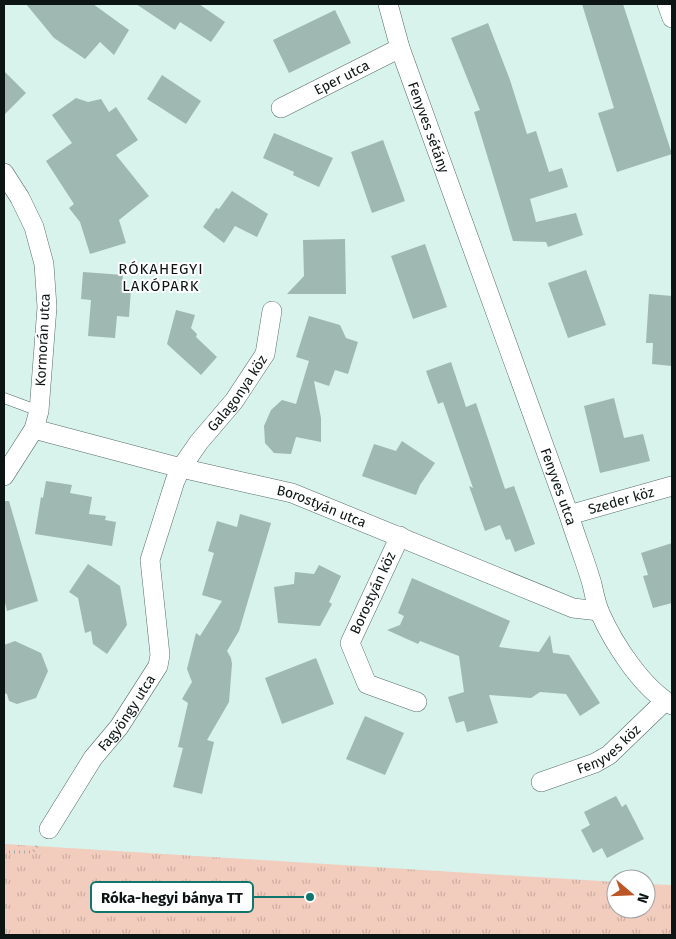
<svg xmlns="http://www.w3.org/2000/svg" width="676" height="939" viewBox="0 0 676 939" font-family="'Fira Sans',sans-serif">
<style>
.park{fill:url(#park-tufts)}
.building{fill:#9fb8b2}
.lines{fill:none;stroke-linecap:round;stroke-linejoin:round}
.lane-casing{stroke:#566d68;stroke-width:11}
.street-casing{stroke:#566d68;stroke-width:20}
.path{stroke:#99aea9;stroke-width:3;stroke-dasharray:1 4;stroke-linecap:butt}
.lane{stroke:#fff;stroke-width:10}
.street{stroke:#fff;stroke-width:19}
.labels{text-anchor:middle;dominant-baseline:central;stroke-width:4;stroke-linejoin:round;paint-order:stroke}
.street-label{font-size:14px;fill:#0c1514;stroke:#fff}
.neighbourhood-label{font-size:15px;letter-spacing:1px;fill:#0c1514;stroke:#fff}
.leader{fill:none;stroke:#0f766e;stroke-width:2}
.callout-dot{fill:#0f766e;stroke:#fff;stroke-width:2}
.callout{fill:#fff;stroke:#0f766e;stroke-width:2}
.callout-label{font-size:15px;text-anchor:middle;font-weight:bold;fill:#0c1514}
</style>
<defs>
<pattern id="park-tufts" width="24" height="20" patternUnits="userSpaceOnUse" patternTransform="scale(1.25)"><rect width="24" height="20" fill="#f2ccbd"/><path d="M3 7l-1-3M5 7V3M7 7l1-3M15 17l-1-3M17 17v-4M19 17l1-3" fill="none" stroke="#ceaea2"/></pattern>
</defs>
<rect width="100%" height="100%" fill="#d8f2ec"/>
<path class="park" d="M 4,844 L 616,882 L 616,909 L 646,909 L 646,884 L 672,885 L 672,935 L 4,935 Z"/>
<g class="building">
<path d="M 26,4 L 93,4 L 129,30 L 114,55 L 100,42 L 85,59 L 54,38 Z"/>
<path d="M 136,4 L 199,4 L 225,22 L 211,42 L 180,22 L 175,30 Z"/>
<path d="M 582,4 L 623,4 L 672,154 L 617,172 L 598,113 L 614,108 Z"/>
<path d="M 335,10 L 351,43 L 289,73 L 273,40 Z"/>
<path d="M 488,23 L 510,80 L 527,134 L 536,131 L 549,172 L 562,168 L 568,187 L 530,199 L 536,222 L 576,213 L 583,235 L 548,247 L 546,242 L 513,241 L 474,112 L 480,110 L 451,38 Z"/>
<path d="M 4,71 L 26,93 L 4,115 Z"/>
<path d="M 162,75 L 201,101 L 186,124 L 147,99 Z"/>
<path d="M 76,98 L 88,102 L 101,99 L 109,112 L 116,107 L 138,140 L 116,155 L 149,196 L 119,220 L 126,243 L 90,254 L 80,222 L 69,208 L 74,204 L 46,161 L 72,143 L 52,115 Z"/>
<path d="M 274,133 L 333,158 L 319,187 L 293,175 L 294,172 L 263,158 Z"/>
<path d="M 383,140 L 405,201 L 372,213 L 351,152 Z"/>
<path d="M 232,191 L 268,214 L 257,237 L 235,226 L 224,243 L 203,227 L 216,208 L 219,209 Z"/>
<path d="M 345,239 L 346,294 L 287,294 L 304,276 L 303,240 Z"/>
<path d="M 425,244 L 447,307 L 413,319 L 391,256 Z"/>
<path d="M 586,270 L 606,325 L 568,338 L 548,283 Z"/>
<path d="M 83,272 L 123,275 L 122,288 L 131,289 L 129,317 L 117,316 L 115,338 L 88,336 L 91,300 L 81,299 Z"/>
<path d="M 649,294 L 672,296 L 672,366 L 652,364 L 653,343 L 646,343 Z"/>
<path d="M 176,310 L 195,315 L 191,328 L 197,334 L 196,337 L 217,357 L 201,375 L 167,344 Z"/>
<path d="M 309,316 L 340,325 L 346,338 L 358,342 L 348,374 L 335,370 L 329,386 L 314,381 L 321,418 L 321,442 L 296,437 L 291,454 L 274,453 L 265,443 L 264,426 L 271,410 L 282,400 L 296,404 L 309,361 L 296,357 Z"/>
<path d="M 451,362 L 466,407 L 476,403 L 505,489 L 514,486 L 535,544 L 515,552 L 510,539 L 506,540 L 500,525 L 485,531 L 469,486 L 473,488 L 443,402 L 438,404 L 426,371 Z"/>
<path d="M 614,398 L 624,438 L 643,434 L 650,461 L 600,473 L 584,406 Z"/>
<path d="M 402,441 L 435,463 L 420,485 L 416,495 L 362,476 L 374,444 L 396,451 Z"/>
<path d="M 46,481 L 72,485 L 70,493 L 92,497 L 89,514 L 106,516 L 105,520 L 116,522 L 112,546 L 35,534 L 41,497 L 43,498 Z"/>
<path d="M 4,501 L 9,501 L 38,601 L 7,611 L 4,599 Z"/>
<path d="M 240,514 L 271,523 L 239,631 L 227,651 L 231,658 L 232,664 L 229,702 L 207,740 L 214,742 L 202,794 L 173,787 L 183,748 L 178,747 L 188,703 L 182,699 L 192,682 L 187,669 L 196,633 L 200,636 L 222,601 L 202,595 L 214,553 L 208,551 L 217,521 L 237,527 Z"/>
<path d="M 672,543 L 672,603 L 653,608 L 643,576 L 648,575 L 641,553 Z"/>
<path d="M 88,564 L 120,586 L 127,625 L 107,654 L 93,644 L 91,631 L 85,633 L 78,598 L 69,592 Z"/>
<path d="M 319,565 L 341,576 L 329,602 L 332,604 L 320,626 L 278,623 L 274,587 L 294,584 L 295,572 L 314,574 Z"/>
<path d="M 412,578 L 510,621 L 499,647 L 539,652 L 550,635 L 553,653 L 569,655 L 600,703 L 580,716 L 566,694 L 540,692 L 531,698 L 489,695 L 498,723 L 467,732 L 464,721 L 456,723 L 448,697 L 464,692 L 459,656 L 420,641 L 418,644 L 387,630 L 400,625 L 404,616 L 398,613 Z"/>
<path d="M 15,641 L 41,653 L 48,671 L 36,698 L 17,704 L 9,701 L 7,694 L 4,693 L 4,645 Z"/>
<path d="M 316,658 L 334,704 L 282,724 L 265,678 Z"/>
<path d="M 365,716 L 404,733 L 385,775 L 346,759 Z"/>
<path d="M 616,796 L 622,807 L 626,804 L 644,839 L 607,858 L 602,848 L 593,853 L 581,830 L 590,825 L 584,812 Z"/>
</g>
<g class="lines">
<g class="lane-casing">
<path id="lane" d="M 4,398 L 39,411"/>
</g>
<g class="street-casing">
<g id="street">
<path id="s1" d="M 388,4 L 400,48 L 569,515 C 576,538 585,560 592,584 C 594,593 596,604 600,613 C 614,644 642,688 672,705"/>
<path d="M 667,4 L 672,18"/>
<path id="s2" d="M 281,108 L 400,48"/>
<path d="M 4,173 L 20,198 L 34,227 L 44,264 L 47,307 L 39,411 L 34,429 L 4,476"/>
<path id="s3" d="M 34,429 L 181,468 L 292,493 L 573,608 L 599,611"/>
<path id="s4" d="M 569,515 L 672,486"/>
<path d="M 400,536 L 350,643 L 367,684 L 417,702"/>
<path id="s5" d="M 541,782 L 595,763 L 609,755 L 665,701"/>
<path id="s6" d="M 49,829 L 93,758 L 119,727 L 158,666 L 160,655 L 150,560 L 175,481 L 181,468 L 199,442 L 234,401 L 265,354 L 272,311"/>
</g>
</g>
<path class="path" d="M 4,852 L 33,852 L 37,846"/>
<use href="#lane" class="lane"/>
<use href="#street" class="street"/>
</g>
<g class="labels">
<g class="street-label">
<text stroke="none"><textPath href="#s2" startOffset="68">Eper utca</textPath></text>
<text stroke="none"><textPath href="#s1" startOffset="130">Fenyves sétány</textPath></text>
<text transform="translate(43 340) rotate(-87)">Kormorán utca</text>
<text stroke="none"><textPath href="#s6" startOffset="494">Galagonya köz</textPath></text>
<text stroke="none"><textPath href="#s1" startOffset="512">Fenyves utca</textPath></text>
<text stroke="none"><textPath href="#s4" startOffset="54">Szeder köz</textPath></text>
<text stroke="none"><textPath href="#s3" startOffset="298">Borostyán utca</textPath></text>
<text transform="translate(373 593) rotate(-65)">Borostyán köz</text>
<text stroke="none"><textPath href="#s6" startOffset="140">Fagyöngy utca</textPath></text>
<text stroke="none"><textPath href="#s5" startOffset="76">Fenyves köz</textPath></text>
</g>
<g class="neighbourhood-label">
<text x="161" y="269">RÓKAHEGYI<tspan x="161" dy="17">LAKÓPARK</tspan></text>
</g>
</g>
<path class="leader" d="M310 897L253 897"/>
<circle class="callout-dot" cx="310" cy="897" r="5"/>
<rect class="callout" x="91" y="882" width="162" height="30" rx="5"/>
<g class="callout-label">
<text x="172" y="903">Róka-hegyi bánya TT</text>
</g>
<rect width="676" height="939" fill="none" stroke="#0c1514" stroke-width="10"/>
<g transform="translate(631 894) rotate(109)"><circle r="24" fill="#ffffff" stroke="#9ea1a1"/>
<path d="M0-4L9 19L0 12L-9 19Z" fill="#bc5627"/>
<text y="-8" font-size="14" font-weight="bold" text-anchor="middle" fill="#0c1514">N</text>
</g>
</svg>
